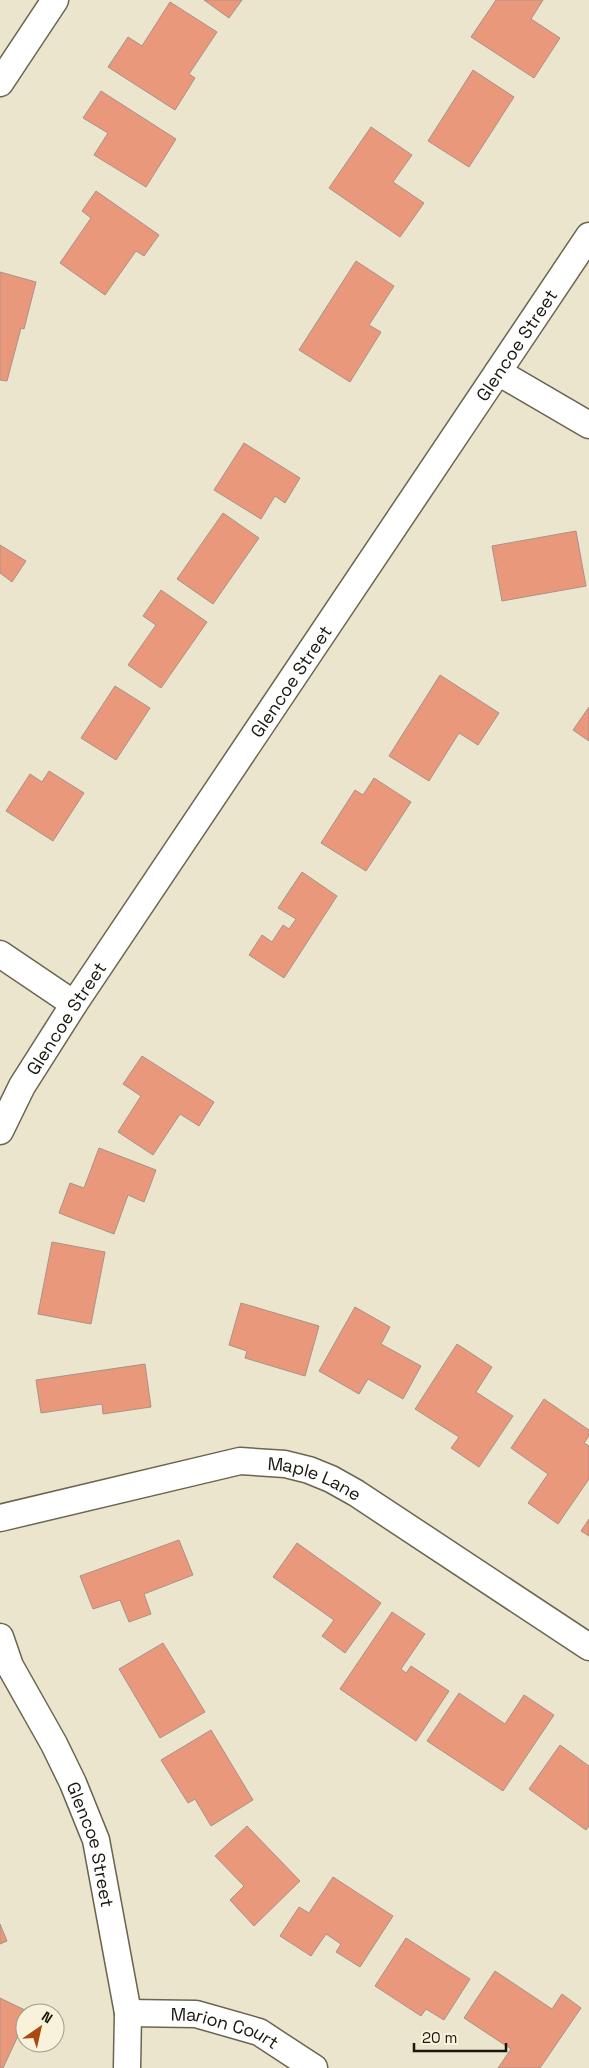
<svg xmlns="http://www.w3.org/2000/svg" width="589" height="2068" viewBox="0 0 589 2068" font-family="'Space Grotesk',sans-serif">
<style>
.building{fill:#ea987b;stroke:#aa9188}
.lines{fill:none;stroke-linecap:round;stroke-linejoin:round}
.street-casing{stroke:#6a6550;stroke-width:29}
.street{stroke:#fff;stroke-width:26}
.labels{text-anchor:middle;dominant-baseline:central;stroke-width:4.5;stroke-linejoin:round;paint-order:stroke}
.street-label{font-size:18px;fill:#1a170f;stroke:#f9f2da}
</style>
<rect width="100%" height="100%" fill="#ebe5cd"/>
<g class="building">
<path d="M 204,0 L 242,0 L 229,18 Z"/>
<path d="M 496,0 L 543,0 L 531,19 L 560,38 L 534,78 L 471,37 Z"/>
<path d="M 170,2 L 217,32 L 189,74 L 195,78 L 175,110 L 108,67 L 128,37 L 142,46 Z"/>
<path d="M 473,70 L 514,97 L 469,167 L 428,141 Z"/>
<path d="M 101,91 L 176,139 L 146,187 L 94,155 L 108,133 L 83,118 Z"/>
<path d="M 371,127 L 412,155 L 393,182 L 424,203 L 400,237 L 329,188 Z"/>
<path d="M 96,191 L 159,235 L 144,256 L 136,251 L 105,295 L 60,263 L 91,218 L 82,211 Z"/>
<path d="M 356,261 L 394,286 L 369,325 L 381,332 L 350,382 L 299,350 Z"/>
<path d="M 0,272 L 36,282 L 24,329 L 21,328 L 7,381 L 0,380 Z"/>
<path d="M 244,443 L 300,478 L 285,503 L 275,496 L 261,519 L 214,490 Z"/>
<path d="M 223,513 L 259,538 L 213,604 L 177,579 Z"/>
<path d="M 576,531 L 586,586 L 502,601 L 492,546 Z"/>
<path d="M 0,545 L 26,561 L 12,582 L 0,573 Z"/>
<path d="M 161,590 L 207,622 L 161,688 L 128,665 L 156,625 L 143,616 Z"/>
<path d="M 440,675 L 499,713 L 478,745 L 459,733 L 429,781 L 389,756 Z"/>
<path d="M 115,686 L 150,708 L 116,760 L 81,738 Z"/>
<path d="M 589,707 L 589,741 L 573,730 Z"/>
<path d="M 49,771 L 84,793 L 53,841 L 6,811 L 30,774 L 42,782 Z"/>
<path d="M 374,778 L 411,802 L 366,871 L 321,843 L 355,790 L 363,795 Z"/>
<path d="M 302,872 L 337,896 L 284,978 L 249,955 L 262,935 L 272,942 L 283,925 L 289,929 L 296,919 L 278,908 Z"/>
<path d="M 142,1056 L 214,1102 L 199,1126 L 180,1114 L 153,1155 L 118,1132 L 141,1096 L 123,1084 Z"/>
<path d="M 99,1148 L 156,1170 L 144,1202 L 128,1195 L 114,1234 L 59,1213 L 70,1183 L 84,1188 Z"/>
<path d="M 52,1242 L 105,1252 L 91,1324 L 38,1314 Z"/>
<path d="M 241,1303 L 319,1326 L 305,1376 L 245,1358 L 247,1351 L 229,1345 Z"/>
<path d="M 355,1307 L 390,1327 L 381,1344 L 421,1366 L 403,1399 L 368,1379 L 359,1394 L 319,1371 Z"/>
<path d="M 457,1344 L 492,1367 L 476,1392 L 513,1416 L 479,1467 L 451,1448 L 459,1437 L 415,1409 Z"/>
<path d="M 145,1364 L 151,1407 L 103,1414 L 102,1404 L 41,1413 L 36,1380 Z"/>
<path d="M 544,1399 L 589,1430 L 589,1436 L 584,1443 L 589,1446 L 589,1479 L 558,1524 L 528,1503 L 548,1474 L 511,1448 Z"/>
<path d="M 589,1519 L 589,1536 L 581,1531 Z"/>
<path d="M 179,1540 L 193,1575 L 144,1594 L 151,1614 L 129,1622 L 120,1600 L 93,1609 L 80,1576 Z"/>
<path d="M 297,1543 L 381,1603 L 345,1653 L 322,1636 L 334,1620 L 273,1577 Z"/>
<path d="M 392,1612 L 425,1634 L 401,1669 L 406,1673 L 411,1666 L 449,1691 L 416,1741 L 340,1689 Z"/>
<path d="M 163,1643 L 205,1712 L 160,1738 L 119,1669 Z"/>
<path d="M 459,1693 L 505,1724 L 524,1695 L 554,1715 L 503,1791 L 427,1741 Z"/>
<path d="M 211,1730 L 253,1800 L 211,1826 L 195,1799 L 188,1803 L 161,1760 Z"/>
<path d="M 560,1745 L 589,1766 L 589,1826 L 586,1830 L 529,1789 Z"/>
<path d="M 247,1826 L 300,1881 L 254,1926 L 230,1900 L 244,1886 L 215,1856 Z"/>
<path d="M 333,1877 L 393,1916 L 360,1967 L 336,1952 L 341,1944 L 326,1934 L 311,1956 L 280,1936 L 299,1907 L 309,1913 Z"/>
<path d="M 0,1924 L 7,1941 L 0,1944 Z"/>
<path d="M 406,1938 L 470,1979 L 444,2020 L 426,2009 L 421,2016 L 375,1986 Z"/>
<path d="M 495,1971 L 552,2009 L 562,1994 L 581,2008 L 540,2068 L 498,2068 L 511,2049 L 464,2018 Z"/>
<path d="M 0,1998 L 29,2012 L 25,2013 L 25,2021 L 3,2068 L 0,2068 Z"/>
</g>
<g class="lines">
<g class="street-casing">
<g id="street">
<path d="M 0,83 L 55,0"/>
<path d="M 498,372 L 589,425"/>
<path d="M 0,954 L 74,1004"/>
<path id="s1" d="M 0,1131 L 22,1086 L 74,1004 L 589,236"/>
<path id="s2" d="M 0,1518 L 240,1461 L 285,1464 L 309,1470 L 331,1479 L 356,1493 L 589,1647"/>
<path id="s3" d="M 0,1637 L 10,1666 L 54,1744 L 73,1783 L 96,1840 L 128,2013 L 127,2068"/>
<path id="s4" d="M 128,2013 L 196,2014 L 259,2032 L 314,2068"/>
</g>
</g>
<use href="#street" class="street"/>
</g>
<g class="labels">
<g class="street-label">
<text stroke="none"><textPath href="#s1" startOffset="941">Glencoe Street</textPath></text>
<text stroke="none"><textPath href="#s1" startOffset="536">Glencoe Street</textPath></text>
<text stroke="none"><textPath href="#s1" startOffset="131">Glencoe Street</textPath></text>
<text stroke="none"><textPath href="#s2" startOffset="324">Maple Lane</textPath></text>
<text stroke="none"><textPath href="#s3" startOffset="228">Glencoe Street</textPath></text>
<text stroke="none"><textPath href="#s4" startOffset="99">Marion Court</textPath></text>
</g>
</g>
<g transform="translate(40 2028) rotate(34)"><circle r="24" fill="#f9f2da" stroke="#a09a89"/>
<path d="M0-4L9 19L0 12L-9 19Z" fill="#ac4911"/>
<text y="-8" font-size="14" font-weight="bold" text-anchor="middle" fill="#1a170f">N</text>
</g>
<path d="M414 2043v8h92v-8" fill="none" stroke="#1a170f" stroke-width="2.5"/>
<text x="422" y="2043" font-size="15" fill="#1a170f" stroke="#f9f2da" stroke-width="4" paint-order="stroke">20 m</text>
</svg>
